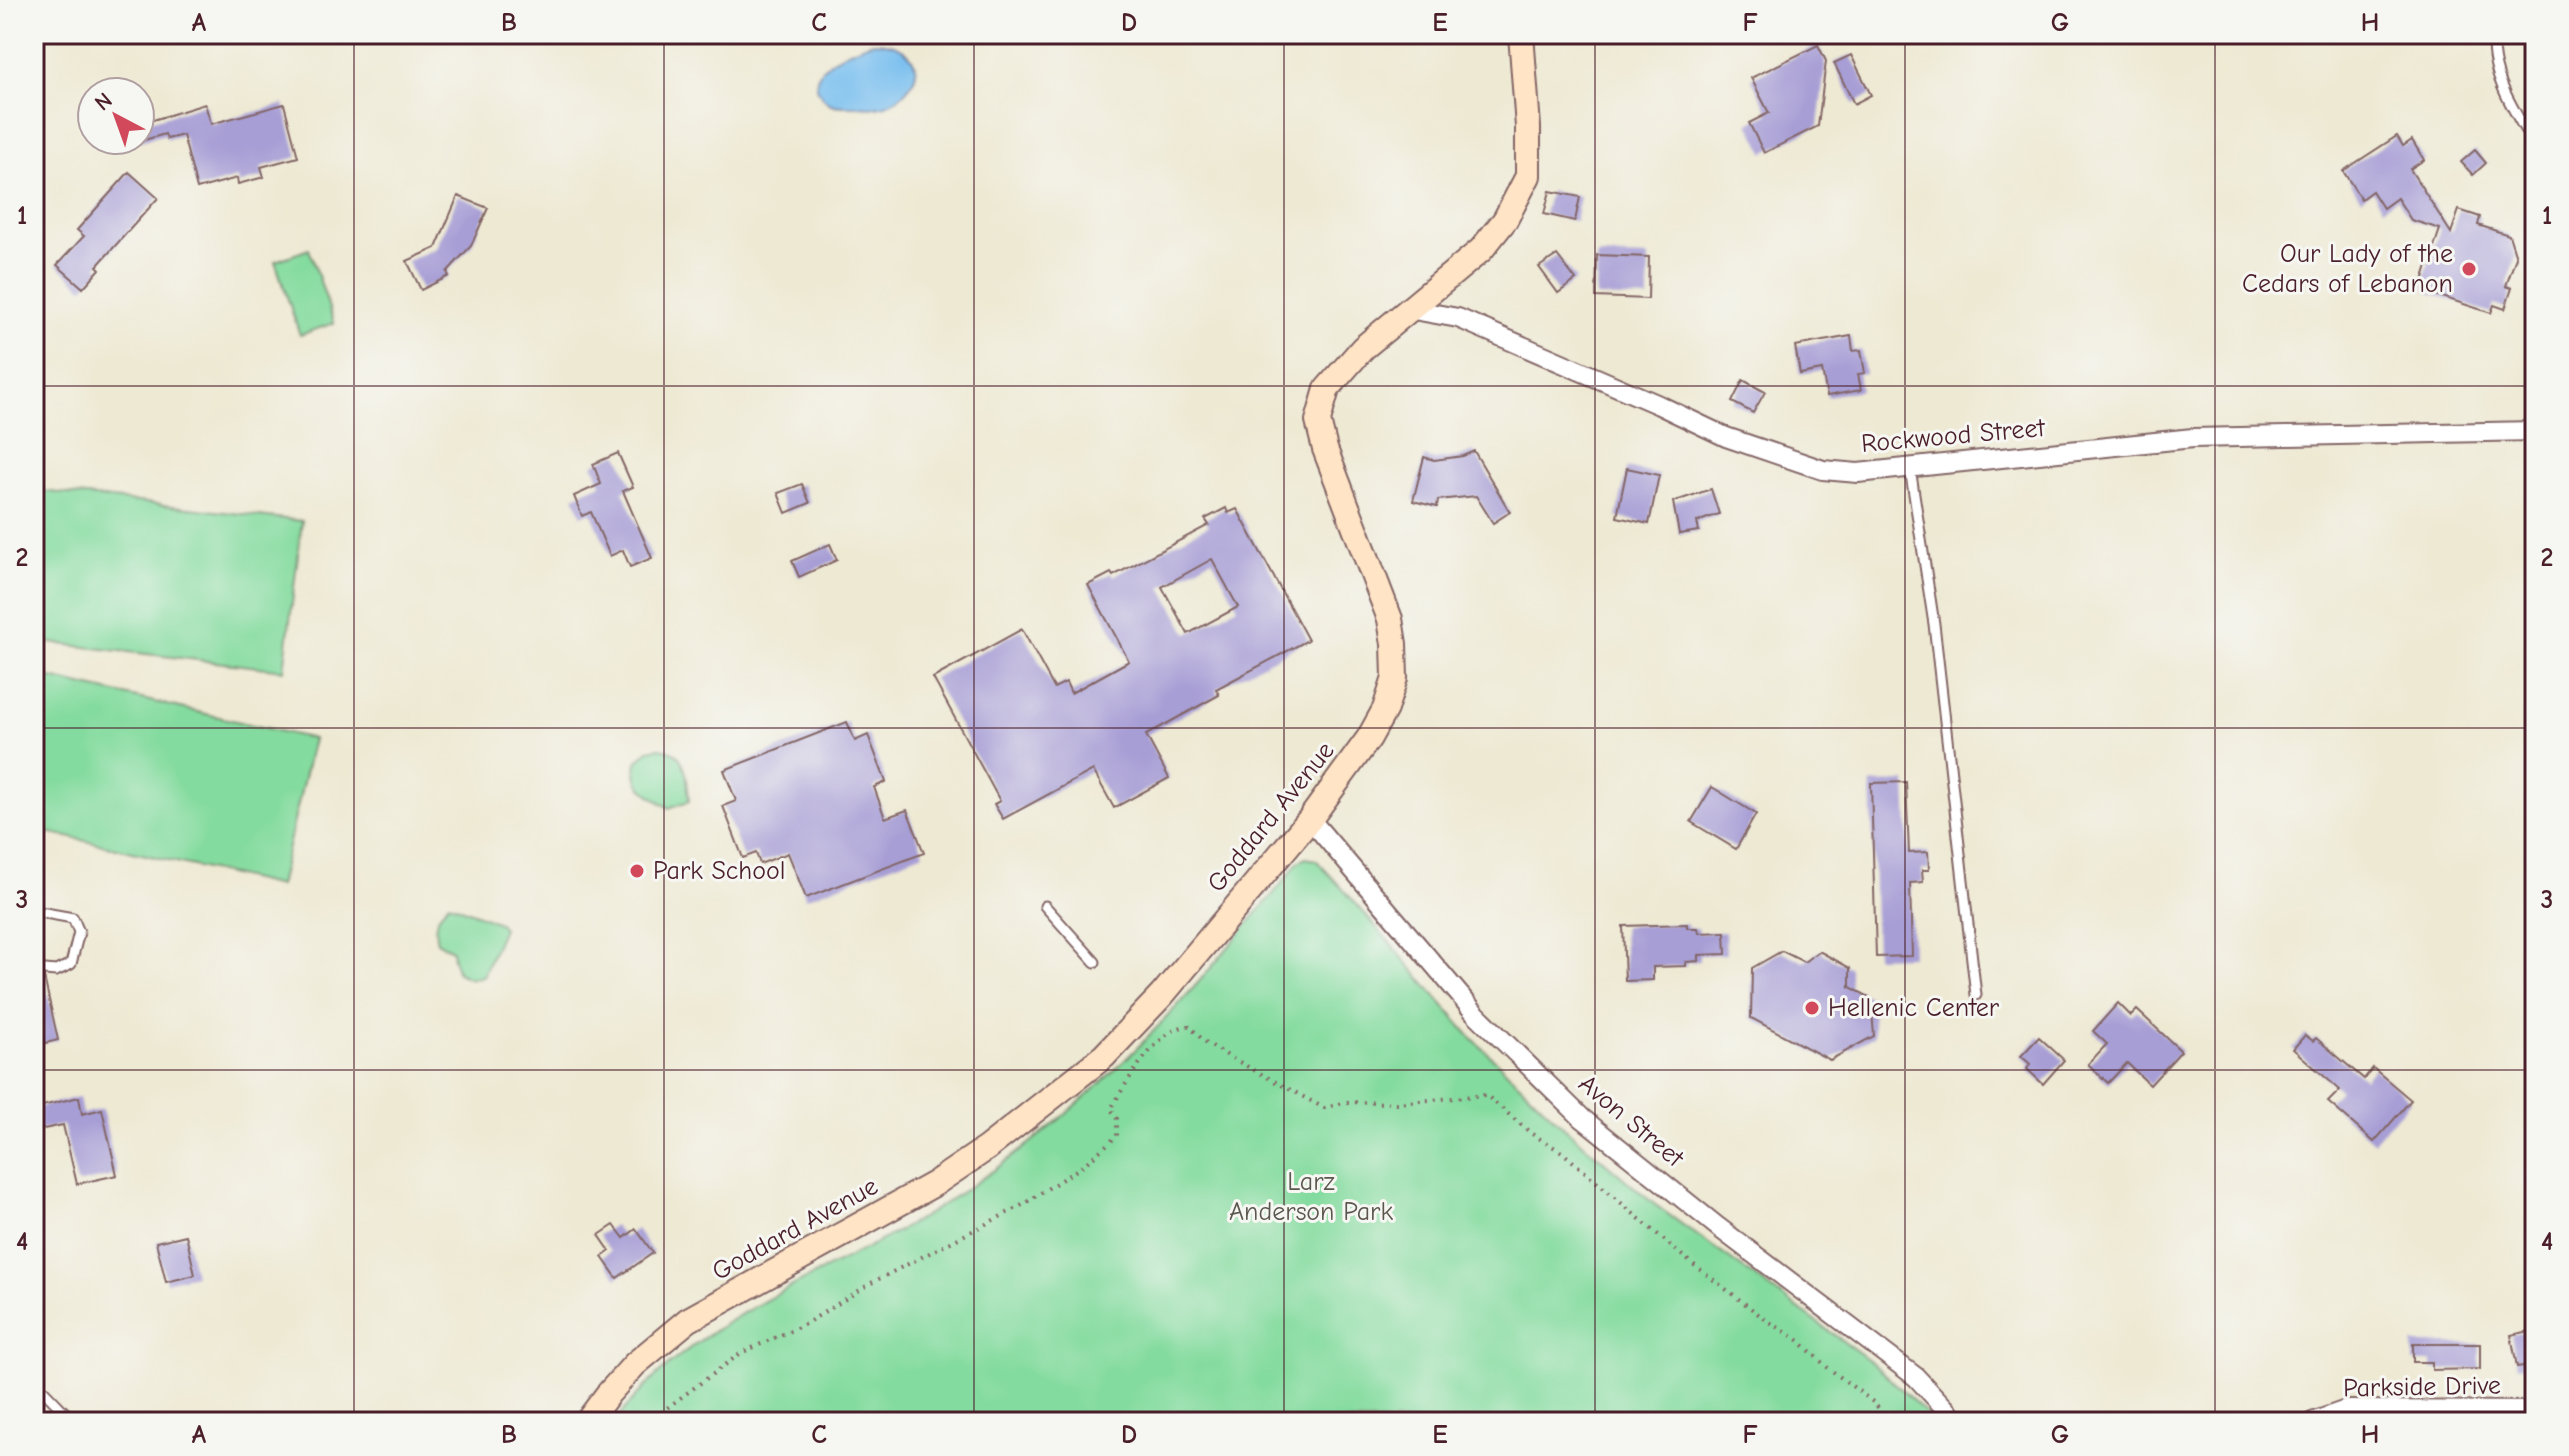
<svg xmlns="http://www.w3.org/2000/svg" width="2569" height="1456" viewBox="0 0 2569 1456" font-family="'Comic Neue',sans-serif">
<style>
.green{fill:#84db9f;stroke:#677d65;stroke-width:2}
.water{fill:#77beef;stroke:#606e8d;stroke-width:2}
.building{fill:#a79ed5;fill-rule:evenodd}
.lines{fill:none;stroke-linecap:round;stroke-linejoin:round}
.service-casing{stroke:#836666;stroke-width:13}
.minor-casing{stroke:#836666;stroke-width:22}
.secondary-casing{stroke:#836666;stroke-width:28}
.path{stroke:#836666;stroke-width:4;stroke-dasharray:2 6;stroke-linecap:butt}
.service{stroke:#fff;stroke-width:9}
.minor{stroke:#fff;stroke-width:18}
.secondary{stroke:#ffe4c6;stroke-width:24}
.grid{fill:none;stroke:#4a1f2b;stroke-width:2;stroke-opacity:0.55}
.poi-dot{fill:#d1495b;stroke:#f6f6f2;stroke-width:3}
.labels{text-anchor:middle;dominant-baseline:central;stroke-width:6;stroke-linejoin:round;paint-order:stroke}
.poi-label{font-size:26px;fill:#4a1f2b;stroke:#f6f6f2;text-anchor:start}
.street-label{font-size:26px;fill:#4a1f2b;stroke:#f6f6f2}
.park-label{font-size:26px;fill:#5b574e;stroke:#f6f6f2}
.neatline{fill:none;stroke:#4a1f2b;stroke-width:3}
.grid-label{font-size:26px;text-anchor:middle;font-weight:bold;fill:#4a1f2b}
</style>
<rect width="100%" height="100%" fill="#f6f6f2"/>
<filter id="ink" filterUnits="userSpaceOnUse"><feTurbulence type="fractalNoise" baseFrequency=".0125" numOctaves="2"/><feDisplacementMap in="SourceGraphic" scale="16" xChannelSelector="R" yChannelSelector="G"/><feConvolveMatrix kernelMatrix="1 2 1 2 8 2 1 2 1" color-interpolation-filters="sRGB"/></filter>
<filter id="wash" filterUnits="userSpaceOnUse"><feTurbulence type="fractalNoise" baseFrequency=".006" numOctaves="4" result="noise"/><feDisplacementMap in="SourceGraphic" scale="32" xChannelSelector="R" yChannelSelector="G"/><feGaussianBlur stdDeviation="1.8" result="paint"/><feColorMatrix in="noise" values="0 0 0 0 0 0 0 0 0 0 0 0 0 0 0 0 0 1.4 0 .05"/><feComposite in="paint" operator="in"/></filter>
<g filter="url(#wash)">
<rect width="100%" height="100%" fill="#eee9d3"/>
<g class="green">
<path d="M 309,249 L 334,323 L 300,335 L 275,261 Z"/>
<path d="M 34,490 L 302,521 L 284,670 L 34,641 Z"/>
<path d="M 34,674 L 313,739 L 279,886 L 34,829 Z"/>
<path d="M 658,748 C 688,749 687,777 689,801 L 669,808 C 651,795 631,788 637,762 L 649,750 Z"/>
<path d="M 1306,858 L 1316,860 L 1352,899 L 1470,1036 L 1565,1128 L 1654,1204 L 1869,1360 L 1936,1422 L 615,1422 C 692,1317 824,1278 931,1212 C 1053,1137 1150,1044 1240,933 C 1259,910 1281,887 1298,862 Z"/>
<path d="M 449,903 L 499,923 L 503,928 L 483,976 L 471,979 L 458,973 L 453,959 L 452,950 L 437,942 C 433,924 436,917 449,903 Z"/>
</g>
<path class="water" d="M 874,42 C 894,42 915,50 916,73 C 913,87 896,104 881,106 C 874,108 864,106 856,106 C 848,106 839,107 831,104 C 826,102 820,95 818,90 C 807,66 857,46 874,42 Z"/>
<g id="blocks">
<g class="building">
<path d="M 1818,45 L 1826,61 L 1818,126 L 1764,153 L 1749,123 L 1769,113 L 1751,78 Z"/>
<path d="M 1851,55 L 1871,95 L 1854,104 L 1834,63 Z"/>
<path d="M 205,104 L 211,124 L 284,104 L 298,157 L 261,167 L 264,177 L 238,184 L 237,178 L 197,189 L 183,135 L 167,139 L 165,134 L 130,144 L 129,140 L 140,140 L 140,124 Z"/>
<path d="M 2397,136 L 2403,146 L 2412,140 L 2424,160 L 2410,169 L 2451,233 L 2459,210 L 2480,217 L 2478,225 L 2509,235 L 2516,257 L 2506,286 L 2512,288 L 2505,309 L 2494,305 L 2491,313 L 2427,292 L 2423,281 L 2440,229 L 2411,220 L 2397,198 L 2383,208 L 2372,191 L 2361,199 L 2343,171 Z"/>
<path d="M 2475,150 L 2486,163 L 2473,175 L 2461,162 Z"/>
<path d="M 129,172 L 158,198 L 97,266 L 100,269 L 83,288 L 57,265 L 84,236 L 77,230 Z"/>
<path d="M 1550,191 L 1580,197 L 1575,221 L 1544,214 Z"/>
<path d="M 458,196 L 488,208 L 471,246 L 447,272 L 449,276 L 421,290 L 407,261 L 436,248 Z"/>
<path d="M 1557,255 L 1576,280 L 1558,293 L 1539,267 Z"/>
<path d="M 1597,255 L 1649,257 L 1648,299 L 1596,297 Z"/>
<path d="M 1851,336 L 1853,351 L 1861,350 L 1865,373 L 1858,374 L 1861,390 L 1827,396 L 1822,370 L 1800,374 L 1795,346 Z"/>
<path d="M 1743,380 L 1765,392 L 1753,413 L 1732,402 Z"/>
<path d="M 1474,451 L 1510,512 L 1493,523 L 1476,496 L 1438,500 L 1437,507 L 1413,501 L 1424,457 L 1434,460 L 1463,456 Z"/>
<path d="M 618,453 L 633,487 L 623,491 L 652,558 L 630,567 L 623,550 L 610,556 L 591,512 L 582,516 L 574,496 L 601,484 L 593,464 Z"/>
<path d="M 1627,468 L 1659,475 L 1649,524 L 1617,517 Z"/>
<path d="M 802,484 L 810,503 L 786,513 L 778,493 Z"/>
<path d="M 1711,489 L 1719,514 L 1697,522 L 1699,531 L 1679,534 L 1673,502 Z"/>
<path d="M 1226,508 L 1228,513 L 1237,509 L 1308,640 L 1216,689 L 1219,695 L 1146,735 L 1169,778 L 1114,808 L 1093,770 L 1003,819 L 994,804 L 1000,801 L 933,678 L 1022,629 L 1054,688 L 1066,682 L 1071,693 L 1129,661 L 1088,585 L 1111,573 L 1113,576 L 1209,525 L 1205,519 ZM 1212,559 L 1238,607 L 1188,634 L 1162,587 Z"/>
<path d="M 830,544 L 837,560 L 799,577 L 792,561 Z"/>
<path d="M 847,722 L 855,741 L 868,735 L 886,782 L 874,787 L 885,818 L 907,810 L 924,853 L 806,898 L 788,853 L 760,864 L 756,853 L 743,858 L 723,806 L 736,801 L 724,770 Z"/>
<path d="M 1906,782 L 1909,853 L 1928,852 L 1929,870 L 1922,870 L 1923,882 L 1910,883 L 1912,956 L 1876,957 L 1871,783 Z"/>
<path d="M 1712,787 L 1756,814 L 1736,849 L 1691,822 Z"/>
<path d="M 1687,924 L 1687,928 L 1698,928 L 1699,933 L 1725,932 L 1726,954 L 1699,955 L 1699,961 L 1686,962 L 1686,966 L 1653,967 L 1653,980 L 1625,981 L 1623,926 Z"/>
<path d="M 1782,951 L 1804,962 L 1819,951 L 1850,968 L 1850,987 L 1871,998 L 1874,1036 L 1830,1060 L 1751,1018 L 1752,968 Z"/>
<path d="M 34,977 L 44,977 L 58,1040 L 34,1046 Z"/>
<path d="M 2118,1003 L 2131,1016 L 2137,1010 L 2181,1051 L 2150,1085 L 2127,1063 L 2108,1083 L 2088,1064 L 2107,1044 L 2093,1031 Z"/>
<path d="M 2305,1035 L 2313,1041 L 2316,1038 L 2364,1079 L 2373,1068 L 2411,1100 L 2374,1142 L 2328,1102 L 2340,1090 L 2293,1049 Z"/>
<path d="M 2039,1037 L 2064,1060 L 2043,1084 L 2027,1069 L 2030,1064 L 2021,1056 Z"/>
<path d="M 79,1097 L 82,1114 L 102,1109 L 117,1175 L 77,1184 L 63,1125 L 34,1131 L 34,1108 Z"/>
<path d="M 614,1225 L 624,1238 L 636,1229 L 653,1253 L 617,1278 L 602,1257 L 610,1251 L 599,1235 Z"/>
<path d="M 186,1235 L 195,1275 L 166,1282 L 156,1242 Z"/>
<path d="M 2535,1330 L 2535,1364 L 2517,1367 L 2511,1335 Z"/>
<path d="M 2413,1344 L 2480,1344 L 2480,1369 L 2432,1370 L 2432,1362 L 2413,1362 Z"/>
</g>
</g>
</g>
<g filter="url(#ink)">
<use href="#blocks" fill-opacity="0" stroke="#836666" stroke-width="2"/>
<g class="lines">
<g class="service-casing">
<g id="service">
<path d="M 2494,34 C 2488,73 2516,114 2535,146"/>
<path d="M 1910,468 L 1934,624 L 1976,995"/>
<path d="M 1045,906 L 1095,962"/>
<path d="M 34,911 L 73,918 L 79,932 L 71,964 L 56,971 L 34,969"/>
<path d="M 34,1376 L 40,1387 L 74,1422"/>
</g>
</g>
<g class="minor-casing">
<g id="minor">
<path d="M 1408,309 L 1458,318 L 1659,405 L 1726,437 L 1823,470 L 1858,473 L 2193,438 L 2535,431"/>
<path d="M 1310,819 L 1475,1013 L 1582,1118 L 1718,1227 L 1916,1377 L 1958,1422"/>
<path d="M 2312,1422 L 2346,1410 L 2535,1411"/>
</g>
</g>
<g class="secondary-casing">
<path id="secondary" d="M 587,1422 L 608,1394 L 635,1364 L 688,1320 L 934,1184 L 987,1148 L 1104,1056 L 1162,995 L 1310,819 L 1369,738 L 1385,709 L 1395,678 L 1394,644 L 1390,619 L 1325,449 L 1318,421 L 1327,389 L 1363,348 L 1481,250 L 1505,220 L 1528,176 L 1528,127 L 1521,34"/>
</g>
<path class="path" d="M 648,1422 L 741,1353 L 805,1324 L 873,1282 L 1019,1207 L 1081,1167 L 1117,1136 L 1117,1119 L 1111,1109 C 1125,1084 1158,1027 1189,1026 L 1204,1041 L 1228,1056 L 1324,1108 L 1347,1102 L 1396,1103 L 1486,1095 L 1532,1134 L 1562,1152 L 1685,1258 L 1765,1319 L 1798,1340 L 1827,1367 L 1873,1402 L 1891,1422"/>
<use href="#service" class="service"/>
<use href="#minor" class="minor"/>
<use href="#secondary" class="secondary"/>
</g>
</g>
<path class="grid" d="M 354,34 L 354,1422M 664,34 L 664,1422M 974,34 L 974,1422M 1284,34 L 1284,1422M 1595,34 L 1595,1422M 1905,34 L 1905,1422M 2215,34 L 2215,1422M 34,386 L 2535,386M 34,728 L 2535,728M 34,1070 L 2535,1070"/>
<g class="poi-dot">
<circle cx="2469" cy="269" r="8"/>
<circle cx="637" cy="871" r="8"/>
<circle cx="1812" cy="1008" r="8"/>
</g>
<g class="labels">
<g class="poi-label">
<text x="2453" y="254" text-anchor="end">Our Lady of the<tspan x="2453" dy="30">Cedars of Lebanon</tspan></text>
<text x="653" y="871">Park School</text>
<text x="1828" y="1008">Hellenic Center</text>
</g>
<g class="street-label">
<text transform="translate(1953 436) rotate(-5)">Rockwood Street</text>
<text transform="translate(1271 817) rotate(-51)">Goddard Avenue</text>
<text transform="translate(1631 1121) rotate(40)">Avon Street</text>
<text transform="translate(795 1229) rotate(-29)">Goddard Avenue</text>
<text transform="translate(2422 1387) rotate(-1)">Parkside Drive</text>
</g>
<g class="park-label">
<text x="1311" y="1182">Larz<tspan x="1311" dy="30">Anderson Park</tspan></text>
</g>
</g>
<rect width="2569" height="1456" fill="none" stroke="#f6f6f2" stroke-width="88"/>
<g transform="translate(116 116) rotate(319)"><circle r="38" fill="#f6f6f2" stroke="#b1a0a2" stroke-width="2"/>
<path d="M0-6L14 30L0 20L-14 30Z" fill="#d1495b"/>
<text y="-12" font-size="22" font-weight="bold" text-anchor="middle" fill="#4a1f2b">N</text>
</g>
<rect x="44" y="44" width="2481" height="1368" class="neatline"/>
<g class="grid-label">
<text x="199" y="31">A</text>
<text x="509" y="31">B</text>
<text x="819" y="31">C</text>
<text x="1129" y="31">D</text>
<text x="1440" y="31">E</text>
<text x="1750" y="31">F</text>
<text x="2060" y="31">G</text>
<text x="2370" y="31">H</text>
<text x="22" y="224">1</text>
<text x="2547" y="224">1</text>
<text x="22" y="566">2</text>
<text x="2547" y="566">2</text>
<text x="22" y="908">3</text>
<text x="2547" y="908">3</text>
<text x="22" y="1250">4</text>
<text x="2547" y="1250">4</text>
<text x="199" y="1443">A</text>
<text x="509" y="1443">B</text>
<text x="819" y="1443">C</text>
<text x="1129" y="1443">D</text>
<text x="1440" y="1443">E</text>
<text x="1750" y="1443">F</text>
<text x="2060" y="1443">G</text>
<text x="2370" y="1443">H</text>
</g>
</svg>
